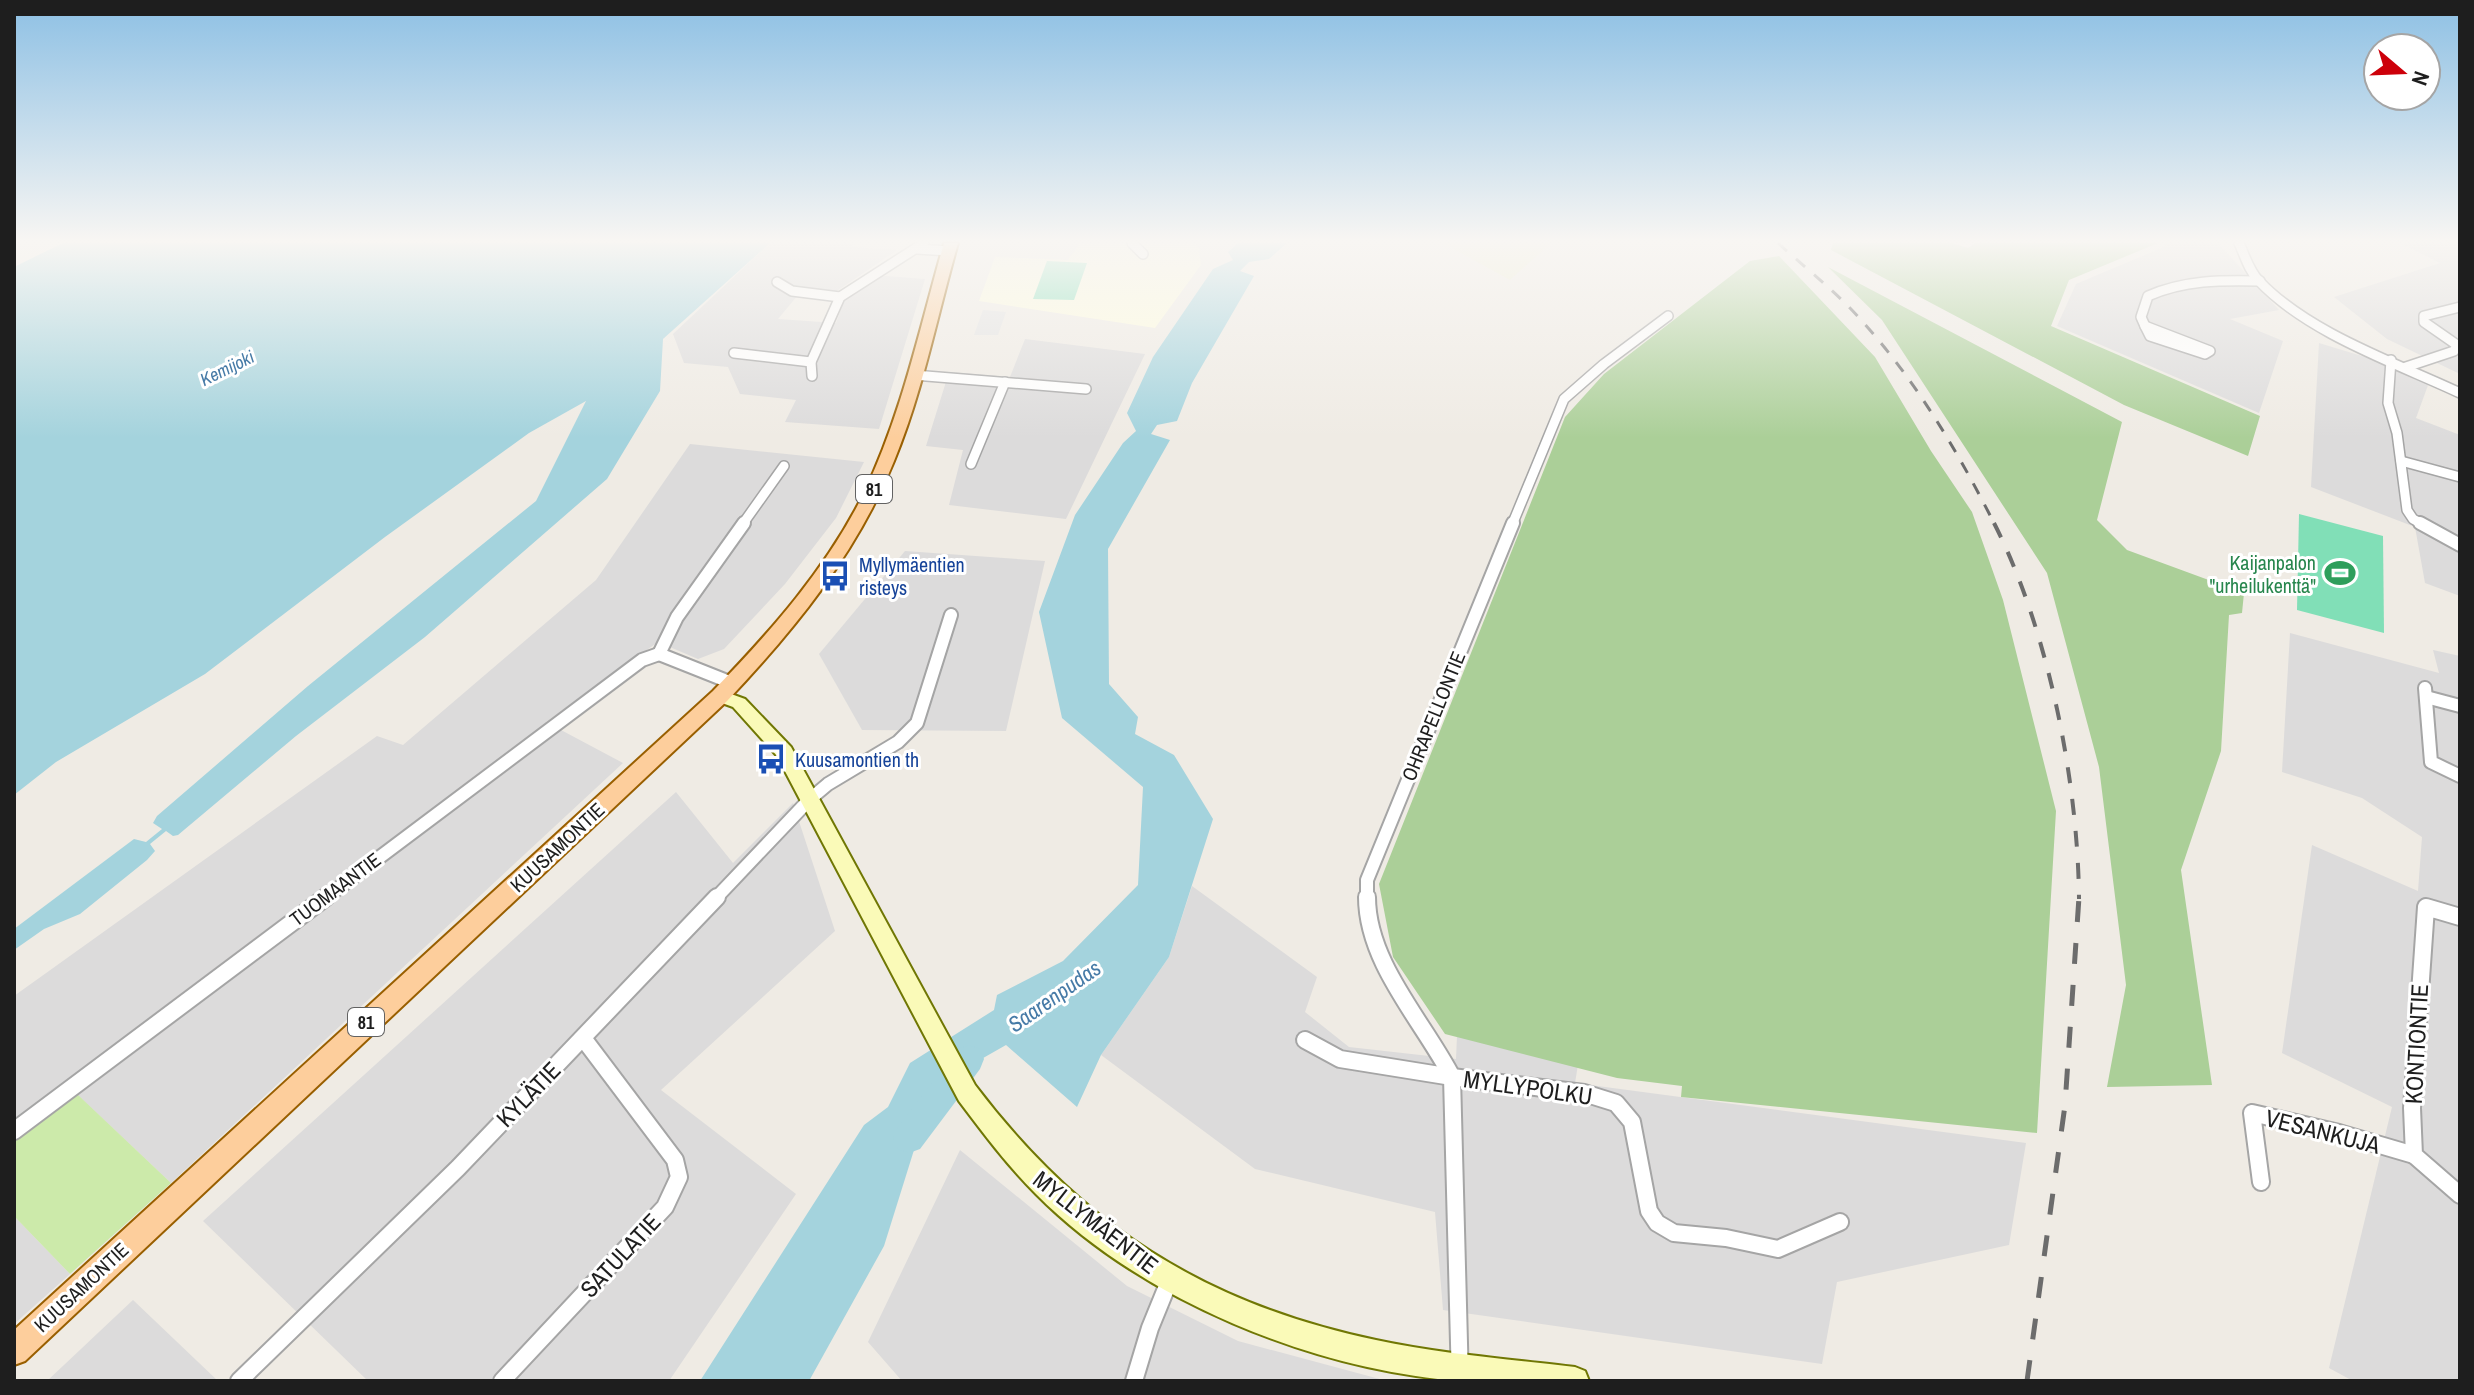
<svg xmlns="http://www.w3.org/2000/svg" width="2474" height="1395" viewBox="0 0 2474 1395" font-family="'Archivo Narrow',sans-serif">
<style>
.residential{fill:#dcdbdb}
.education{fill:#fffdde}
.farmland{fill:#edeecf}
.grass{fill:#cceaaa}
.forest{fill:#abcf98}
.pitch{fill:#81dfb7}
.parking{fill:#e2e2e2}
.water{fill:#a4d3dd}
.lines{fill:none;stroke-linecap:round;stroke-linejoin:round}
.river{fill:#a4d3dd;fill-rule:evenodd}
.street-far2-casing{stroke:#a5a5a5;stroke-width:12}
.street-far1-casing{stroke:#a5a5a5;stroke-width:16}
.street-casing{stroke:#a5a5a5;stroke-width:20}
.secondary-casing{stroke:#707704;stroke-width:4}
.primary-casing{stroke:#995f00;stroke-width:4}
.street-far2{stroke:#fff;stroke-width:9}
.street-far1{stroke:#fff;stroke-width:12}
.street{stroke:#fff;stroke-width:16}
.secondary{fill:#fafab8;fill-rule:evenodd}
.primary{fill:#fdce9c;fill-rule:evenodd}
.rail-far2{stroke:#6c6c6c;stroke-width:3;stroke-dasharray:12 12;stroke-linecap:butt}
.rail-far1{stroke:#6c6c6c;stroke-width:4;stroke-dasharray:16 16;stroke-linecap:butt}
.rail{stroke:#6c6c6c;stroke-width:5;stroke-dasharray:21 21;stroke-linecap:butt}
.labels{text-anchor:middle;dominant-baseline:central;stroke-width:6;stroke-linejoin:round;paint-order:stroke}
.far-water-label{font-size:18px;font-style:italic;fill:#477ba7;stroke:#fff}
.shield{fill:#fff;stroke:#626262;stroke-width:2}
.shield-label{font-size:18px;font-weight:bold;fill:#1e1e1e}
.leisure-label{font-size:20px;fill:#27864d;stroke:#fff;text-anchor:end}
.transit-label{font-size:20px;fill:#164399;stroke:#fff;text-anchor:start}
.street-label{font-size:20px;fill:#1e1e1e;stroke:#fff}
.water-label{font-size:22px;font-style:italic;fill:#477ba7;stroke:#fff}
.near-street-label{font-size:24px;fill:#1e1e1e;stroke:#fff}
</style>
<rect width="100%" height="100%" fill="#efebe4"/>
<g class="residential">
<path d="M 770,243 L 854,243 L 851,247 L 897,250 L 834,293 L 803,289 L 778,319 L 836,323 L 846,295 L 873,275 L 925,279 L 879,429 L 785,422 L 796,400 L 740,394 L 728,367 L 684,363 L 673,334 Z"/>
<path d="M 2164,243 L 2218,243 L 2279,310 L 2230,319 L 2283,341 L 2259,413 L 2057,326 L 2076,284 L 2166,246 Z"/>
<path d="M 2400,243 L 2460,243 L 2460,374 L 2387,339 L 2334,297 L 2440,263 Z"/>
<path d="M 1025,339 L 1145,354 L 1066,519 L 949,505 L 963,450 L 926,446 L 949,372 L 1010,377 Z"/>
<path d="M 2319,343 L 2431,377 L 2416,418 L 2460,435 L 2460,596 L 2425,583 L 2415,527 L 2311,487 Z"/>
<path d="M 690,444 L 864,462 L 836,518 L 785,584 L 724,649 L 698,659 L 658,642 L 546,722 L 623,763 L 171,1183 L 65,1083 L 14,1121 L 14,996 L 377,736 L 403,745 L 596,580 Z"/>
<path d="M 905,551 L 1045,561 L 1006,731 L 862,730 L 819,654 Z"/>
<path d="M 2290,633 L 2439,673 L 2433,650 L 2460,656 L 2460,1381 L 2353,1381 L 2329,1368 L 2392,1107 L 2282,1053 L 2312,845 L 2418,891 L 2422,837 L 2362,798 L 2282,772 Z"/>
<path d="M 676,792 L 733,863 L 793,803 L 835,931 L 661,1090 L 796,1194 L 669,1381 L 368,1381 L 203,1221 Z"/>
<path d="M 1192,886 L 1317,977 L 1305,1012 L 1349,1047 L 1456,1059 L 1460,967 L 1589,998 L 1575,1083 L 2026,1143 L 2009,1245 L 1837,1282 L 1822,1364 L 1443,1310 L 1435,1212 L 1255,1169 L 1101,1055 L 1169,957 Z"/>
<path d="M 960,1150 L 1127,1286 L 1238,1341 L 1387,1381 L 902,1381 L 868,1342 Z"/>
<path d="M 14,1216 L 70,1274 L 14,1324 Z"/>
<path d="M 133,1300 L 218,1381 L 47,1381 Z"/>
</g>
<path class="education" d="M 1080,243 L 1195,243 L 1199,249 L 1201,265 L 1155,328 L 979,301 L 995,257 L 1068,260 Z"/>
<path class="farmland" d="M 1443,243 L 1551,243 L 1510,280 Z"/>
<path class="grass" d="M 77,1094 L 171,1183 L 70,1274 L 14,1216 L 14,1140 Z"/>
<g class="forest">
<path d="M 1833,243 L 1952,243 L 1968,248 L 1975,243 L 2158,243 L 2069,280 L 2051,326 L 2260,416 L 2248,456 L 2124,405 L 1831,250 Z"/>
<path d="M 1779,256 L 1875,357 L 1931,451 L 1972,512 L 2003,600 L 2056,811 L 2037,1133 L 1681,1097 L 1682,1086 L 1617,1078 L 1445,1034 L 1393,957 L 1379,884 L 1565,417 L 1604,374 L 1750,261 Z"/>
<path d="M 1828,267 L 2122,422 L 2097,520 L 2127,550 L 2244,593 L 2242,613 L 2229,615 L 2221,751 L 2181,870 L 2212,1085 L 2107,1087 L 2126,985 L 2099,767 L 2047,573 L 1882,320 Z"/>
</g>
<g class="pitch">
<path d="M 1047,261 L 1087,263 L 1074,300 L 1033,299 Z"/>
<path d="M 2299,514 L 2383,536 L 2384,633 L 2297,610 Z"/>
</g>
<path class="parking" d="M 983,310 L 1006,312 L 998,335 L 974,335 Z"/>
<g class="water">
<path d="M 63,243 L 770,243 L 663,339 L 660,391 L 607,479 L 425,637 L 296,736 L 178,835 L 173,836 L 166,831 L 150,844 L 155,851 L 147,860 L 80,914 L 44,929 L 14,950 L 14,929 L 134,839 L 146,842 L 162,829 L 153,823 L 157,816 L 308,686 L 536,501 L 586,401 L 529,433 L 385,537 L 205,674 L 56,762 L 14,795 L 14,267 Z"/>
<path d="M 1238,243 L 1287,243 L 1269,259 L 1249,262 L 1240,271 L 1254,276 L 1192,383 L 1177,421 L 1157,425 L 1151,434 L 1170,440 L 1108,549 L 1109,684 L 1138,717 L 1135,734 L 1174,755 L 1213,819 L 1169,957 L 1101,1055 L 1077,1107 L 1006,1045 L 934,1086 L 884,1246 L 809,1381 L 700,1381 L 864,1125 L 888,1107 L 910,1063 L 994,1010 L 997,995 L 1063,961 L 1138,885 L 1143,787 L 1062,718 L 1039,612 L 1075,515 L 1123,443 L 1136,431 L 1127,413 L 1153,357 L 1213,269 L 1233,260 L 1228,252 Z"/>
</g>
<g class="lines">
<path class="river" d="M 969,1045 L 980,1049 L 984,1059 L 980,1069 L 920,1149 L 909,1153 L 898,1149 L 893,1138 L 898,1127 L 958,1049 Z"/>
<g class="street-far2-casing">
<g id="street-far2">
<path d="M 1132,243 L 1143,254"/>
<path d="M 2239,243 C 2245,256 2249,271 2259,281 C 2308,333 2396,363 2460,393"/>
<path d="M 917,249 L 949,251"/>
<path d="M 777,282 L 792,291 L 840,297"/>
<path d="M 2145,326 L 2210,351 L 2205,354 L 2150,336 Z"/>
<path d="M 2145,326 L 2141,317 L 2148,296 C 2184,280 2221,280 2260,281"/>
<path d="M 734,353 L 811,362"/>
<path d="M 2391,360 L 2388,403 L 2397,433 L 2407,510 L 2413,519 L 2424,525"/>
<path d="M 2406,367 L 2454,351 L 2457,345 L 2424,322 L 2424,316 L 2460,307"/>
<path d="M 914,375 L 1086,389"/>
<path d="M 812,376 L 811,362 L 840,297 L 924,243"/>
<path d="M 2401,461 L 2460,477"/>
<path d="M 971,464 L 1005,382"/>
<path d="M 742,525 L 784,466"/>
<path d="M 1512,525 L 1564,399 L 1604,364 L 1668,316"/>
</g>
</g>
<g class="street-far1-casing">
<g id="street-far1">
<path d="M 2420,523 L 2460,545"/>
<path d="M 732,683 L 659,654 L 677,617 L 744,523"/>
<path d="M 2425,688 L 2431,762 L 2460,776"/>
<path d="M 2426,697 L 2460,706"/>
<path d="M 324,899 L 642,660 L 659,654"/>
<path d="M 715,899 L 809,800 L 828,784 L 898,742 L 917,723 L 951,615"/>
<path d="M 1367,899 L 1367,880 L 1513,523"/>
</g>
</g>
<g class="street-casing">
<g id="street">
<path d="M 1367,897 C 1367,963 1423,1021 1452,1077"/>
<path d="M 2460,917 L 2426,907 L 2412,1108 L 2414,1155 L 2460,1195"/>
<path d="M 1305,1040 L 1340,1059 L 1452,1077"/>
<path d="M 14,1131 L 326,897"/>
<path d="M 2261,1182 L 2252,1113 L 2339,1133 L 2414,1155"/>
<path d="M 239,1381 L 458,1168 L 717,897"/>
<path d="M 502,1381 L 665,1207 L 679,1177 L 675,1160 L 583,1038"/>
<path d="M 1134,1381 L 1150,1328 L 1170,1279"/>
<path d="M 1460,1381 L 1452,1077 L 1584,1093 L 1616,1103 L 1632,1122 L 1649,1211 L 1657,1223 L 1674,1233 L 1726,1238 L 1778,1249 L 1840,1222"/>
</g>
</g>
<g class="secondary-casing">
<path id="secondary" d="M 720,690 L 745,699 L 791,747 L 975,1085 C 1081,1225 1204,1304 1376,1340 C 1441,1354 1509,1359 1575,1367 L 1585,1371 L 1589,1381 C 1547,1381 1503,1384 1461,1381 C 1313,1370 1141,1300 1036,1194 C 1007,1165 983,1133 959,1101 L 777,756 L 733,707 L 714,700 L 711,696 Z"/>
</g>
<g class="primary-casing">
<path id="primary" d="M 944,243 L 958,243 C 937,316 923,391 894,461 C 857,553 795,629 727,701 L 25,1361 L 14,1365 L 14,1330 L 713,691 C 771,631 827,568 864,493 C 902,414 920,327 944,243 Z"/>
</g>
<use href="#street-far2" class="street-far2"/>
<use href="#street-far1" class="street-far1"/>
<use href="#street" class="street"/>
<use href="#secondary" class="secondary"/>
<use href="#primary" class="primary"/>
<path class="rail-far2" d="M 1778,243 C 1801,264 1825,283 1847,305 C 1910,370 1955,446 1995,525"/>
<path class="rail-far1" d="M 1994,523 C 2048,629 2078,780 2079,899"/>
<path class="rail" d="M 2027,1381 L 2065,1105 L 2079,897"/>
</g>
<linearGradient id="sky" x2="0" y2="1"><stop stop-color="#8dc0e4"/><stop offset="0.55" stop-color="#f8f6f3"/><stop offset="1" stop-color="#f8f6f3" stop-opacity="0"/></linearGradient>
<rect width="2474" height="438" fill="url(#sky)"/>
<defs>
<g id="stadium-bare" transform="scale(2.4)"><path d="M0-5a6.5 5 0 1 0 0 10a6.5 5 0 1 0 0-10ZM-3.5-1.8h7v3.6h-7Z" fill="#2e9e5b" stroke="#fff" stroke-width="2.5" paint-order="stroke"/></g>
<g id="bus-bare" transform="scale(2.4)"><path d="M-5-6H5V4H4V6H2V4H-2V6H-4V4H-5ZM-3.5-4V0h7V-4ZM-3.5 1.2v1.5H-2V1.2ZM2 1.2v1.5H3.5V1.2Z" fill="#1a4fb4" stroke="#fff" stroke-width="2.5" paint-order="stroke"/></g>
</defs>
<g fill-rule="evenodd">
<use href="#stadium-bare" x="2340" y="573"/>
<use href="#bus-bare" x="835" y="576"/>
<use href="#bus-bare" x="771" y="759"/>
</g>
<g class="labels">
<g class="far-water-label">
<text transform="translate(227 368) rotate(-26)">Kemijoki</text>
</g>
<g class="shield">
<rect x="856" y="475" width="36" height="28" rx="6"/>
<rect x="348" y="1008" width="36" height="28" rx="6"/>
</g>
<g class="shield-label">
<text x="874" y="489">81</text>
<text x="366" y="1022">81</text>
</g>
<g class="leisure-label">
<text x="2316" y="562">Kaijanpalon<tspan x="2316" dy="23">"urheilukenttä"</tspan></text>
</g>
<g class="transit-label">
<text x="859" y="564">Myllymäentien<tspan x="859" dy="23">risteys</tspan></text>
<text x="795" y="759">Kuusamontien th</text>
</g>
<g class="street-label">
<text transform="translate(1433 716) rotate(-68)">OHRAPELLONTIE</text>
<text transform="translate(557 847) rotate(-43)">KUUSAMONTIE</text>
<text transform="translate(335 889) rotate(-37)">TUOMAANTIE</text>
<text transform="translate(81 1287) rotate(-43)">KUUSAMONTIE</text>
</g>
<g class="water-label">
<text transform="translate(1054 996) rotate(-35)">Saarenpudas</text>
</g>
<g class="near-street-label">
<text transform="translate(2416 1044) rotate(-87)">KONTIONTIE</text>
<text transform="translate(1528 1087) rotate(8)">MYLLYPOLKU</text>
<text transform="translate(528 1094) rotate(-46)">KYLÄTIE</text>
<text transform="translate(2323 1131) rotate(14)">VESANKUJA</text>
<text transform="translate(1096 1222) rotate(38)">MYLLYMÄENTIE</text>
<text transform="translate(620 1255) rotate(-47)">SATULATIE</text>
</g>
</g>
<rect width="2474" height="1395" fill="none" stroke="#1e1e1e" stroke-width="32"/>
<g transform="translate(2402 72) rotate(109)"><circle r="38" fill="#ffffff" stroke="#a5a5a5" stroke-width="2"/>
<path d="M0-6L14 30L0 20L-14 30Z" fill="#cd000a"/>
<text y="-12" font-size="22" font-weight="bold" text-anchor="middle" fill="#1e1e1e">N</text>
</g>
</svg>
